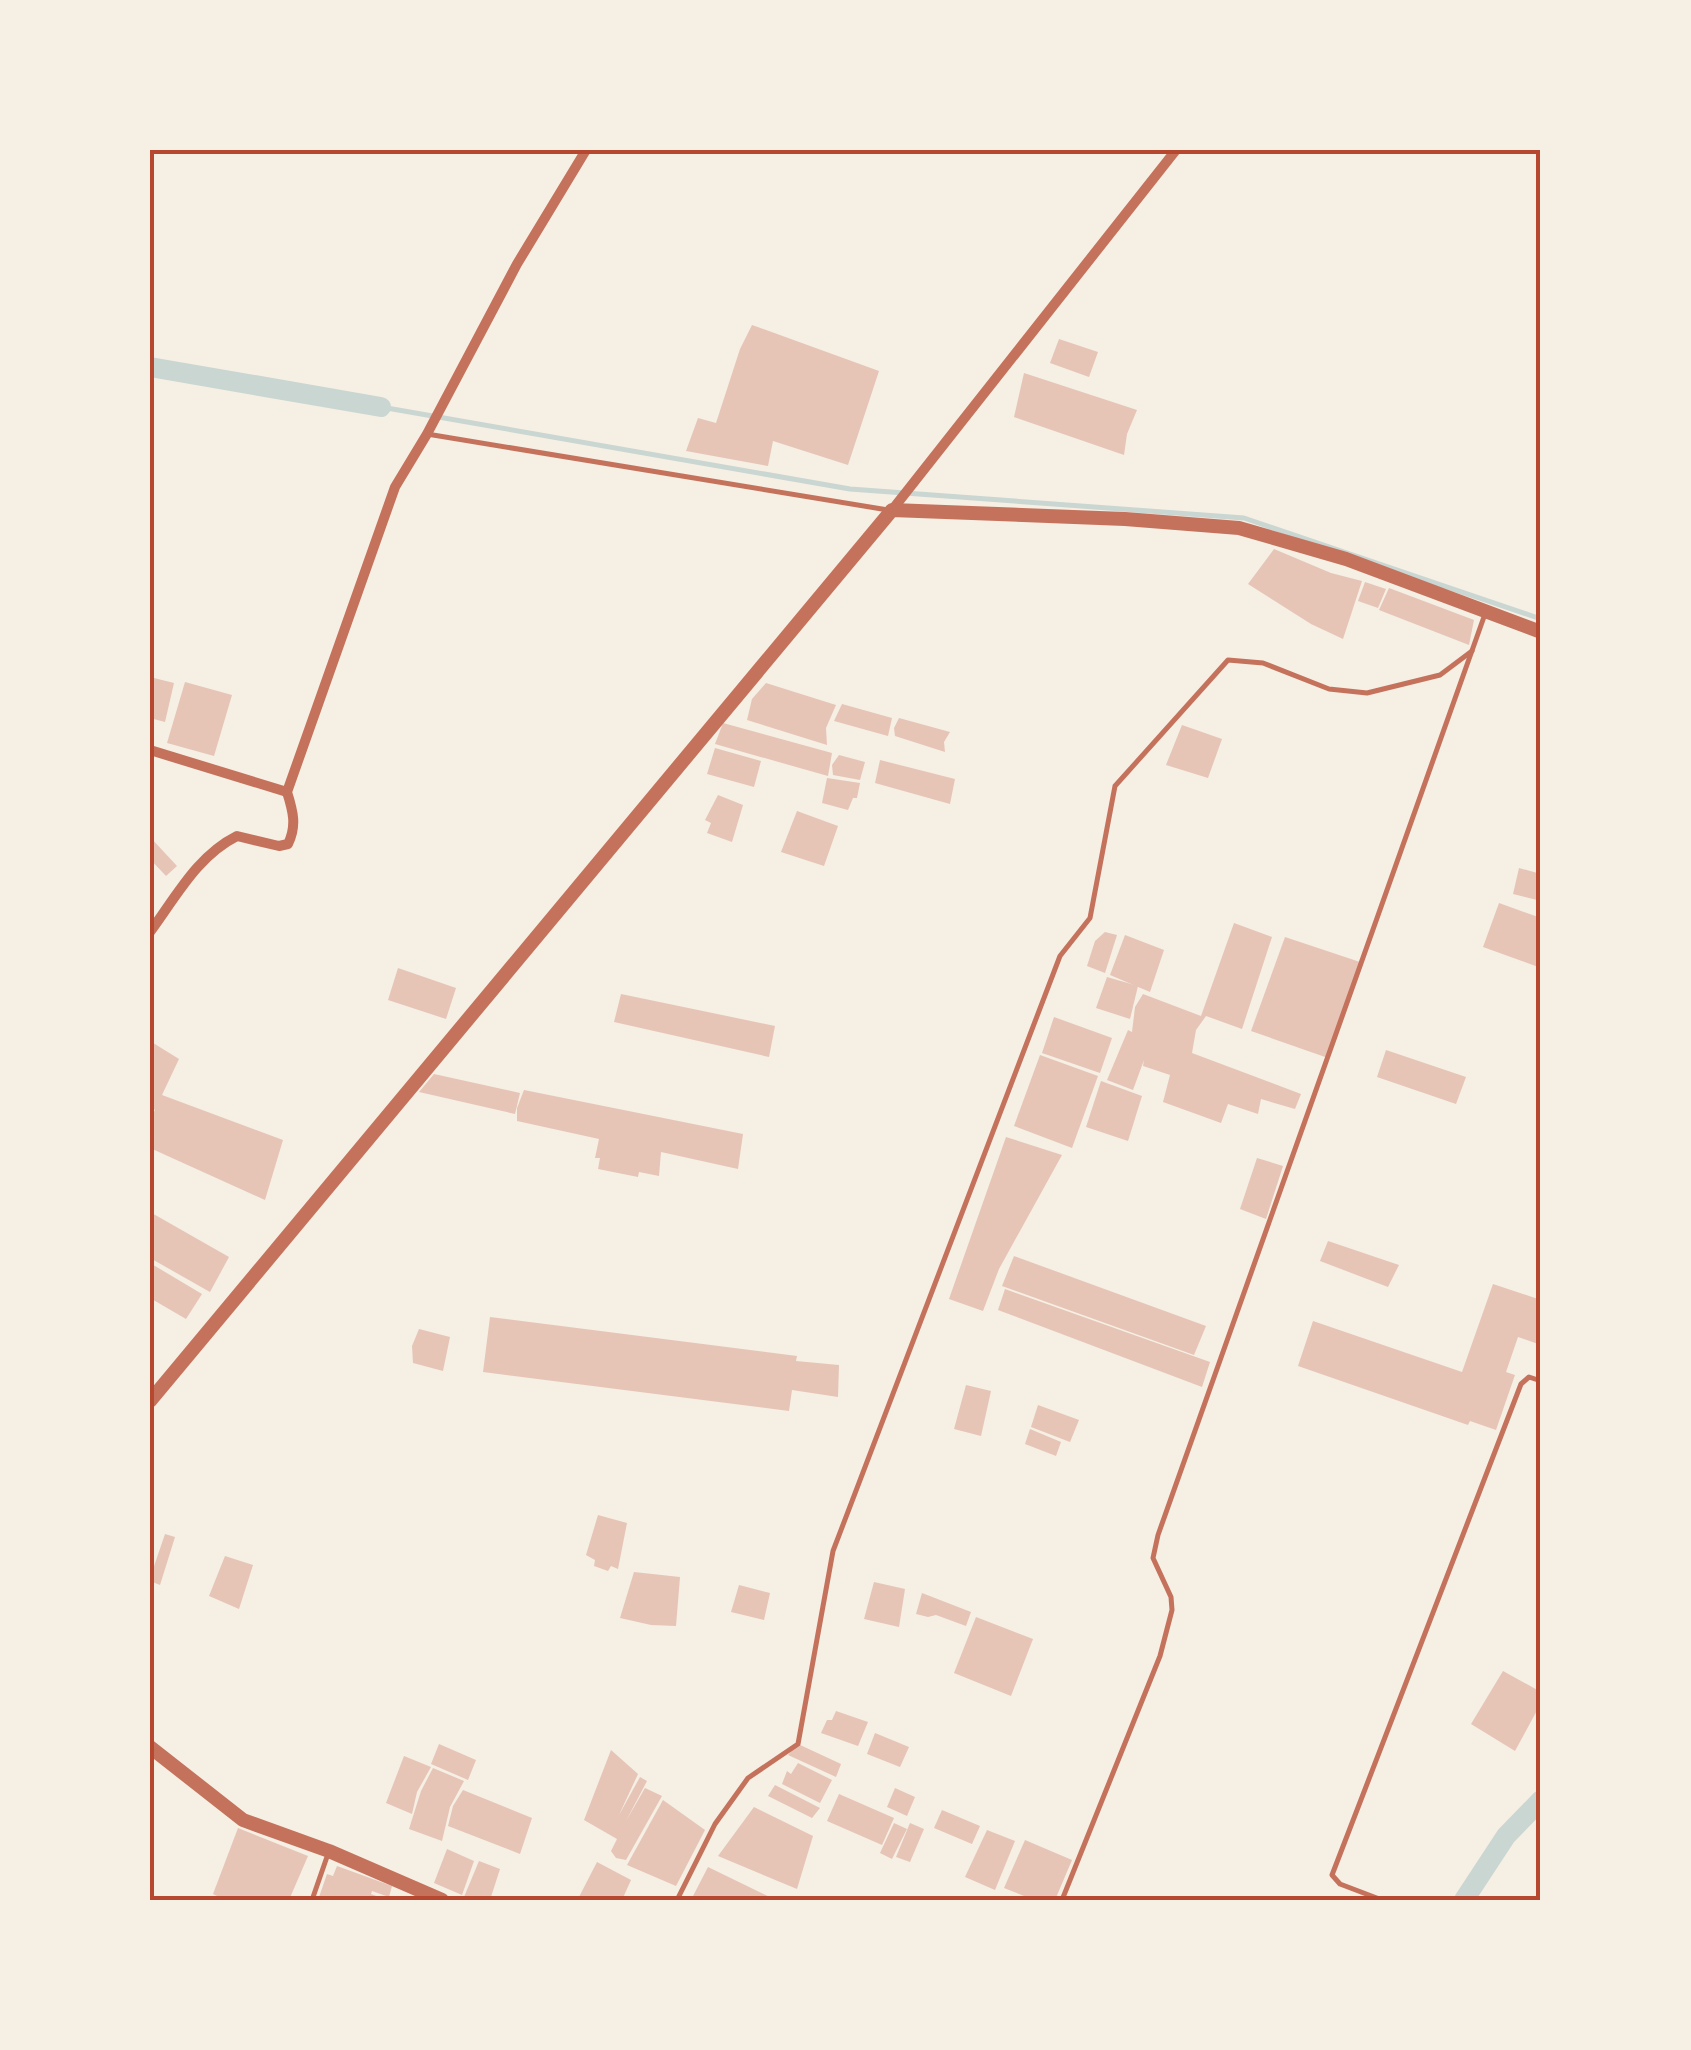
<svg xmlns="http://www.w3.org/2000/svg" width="1691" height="2050" viewBox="0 0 1691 2050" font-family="Manrope,sans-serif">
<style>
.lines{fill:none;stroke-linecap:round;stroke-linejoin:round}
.stream{stroke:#c9d6d2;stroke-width:5}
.canal{stroke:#c9d6d2;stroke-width:20}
.building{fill:#e6c5b7}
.service{stroke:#c5725c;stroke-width:5}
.minor{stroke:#c5725c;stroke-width:10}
.tertiary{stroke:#c5725c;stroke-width:14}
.neatline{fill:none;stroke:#b5482f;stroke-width:4}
</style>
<rect width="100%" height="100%" fill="#f6efe4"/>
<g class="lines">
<path class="stream" d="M 381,407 L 850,489 L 1244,518 L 1541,619"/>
<g class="canal">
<path d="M 150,367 L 381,407"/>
<path d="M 1464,1900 L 1506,1836 L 1541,1800"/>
</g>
</g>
<g class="building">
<path d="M 752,325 L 879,371 L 848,465 L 773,441 L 768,466 L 686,451 L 698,418 L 716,423 L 740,349 Z"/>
<path d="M 1059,339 L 1098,352 L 1089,377 L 1050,363 Z"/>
<path d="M 1024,373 L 1137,410 L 1127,434 L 1124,455 L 1014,417 Z"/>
<path d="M 1274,549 L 1331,573 L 1362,581 L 1343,639 L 1311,624 L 1248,584 Z"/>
<path d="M 1365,582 L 1386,589 L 1378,608 L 1358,601 Z"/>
<path d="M 1389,588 L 1474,620 L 1469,645 L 1379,610 Z"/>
<path d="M 150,677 L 174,683 L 165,722 L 150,718 Z"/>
<path d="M 185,682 L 232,695 L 214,756 L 167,743 Z"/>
<path d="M 766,683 L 836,705 L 826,728 L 827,745 L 747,720 L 752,699 Z"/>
<path d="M 842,704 L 892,718 L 888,736 L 834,721 Z"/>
<path d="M 899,718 L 950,732 L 944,742 L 945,752 L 895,736 L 894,728 Z"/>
<path d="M 723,723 L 832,753 L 828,776 L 715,744 Z"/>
<path d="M 1182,725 L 1222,739 L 1208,778 L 1166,765 Z"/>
<path d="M 715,748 L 761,761 L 754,787 L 707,774 Z"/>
<path d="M 839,755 L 865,762 L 860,780 L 833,775 L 832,765 Z"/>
<path d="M 880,760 L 955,779 L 950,804 L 875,783 Z"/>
<path d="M 827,778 L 860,783 L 857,798 L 853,798 L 848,810 L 822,803 Z"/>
<path d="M 718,795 L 743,805 L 732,842 L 707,833 L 711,823 L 705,820 Z"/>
<path d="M 797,811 L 838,826 L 824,866 L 781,852 Z"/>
<path d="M 150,837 L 177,866 L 166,876 L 150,859 Z"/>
<path d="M 1519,868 L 1541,874 L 1541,901 L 1513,894 Z"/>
<path d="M 1499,903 L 1541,918 L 1541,968 L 1483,947 Z"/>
<path d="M 1234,923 L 1272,937 L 1242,1029 L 1206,1016 L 1196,1030 L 1192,1053 L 1301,1094 L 1295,1109 L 1261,1099 L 1258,1114 L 1228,1104 L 1221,1123 L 1163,1102 L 1170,1075 L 1143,1066 L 1144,1060 L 1133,1090 L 1107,1080 L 1128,1030 L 1132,1032 L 1135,1007 L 1143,994 L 1201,1016 Z"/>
<path d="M 1105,932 L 1117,935 L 1105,973 L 1087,966 L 1095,941 Z"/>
<path d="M 1125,935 L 1164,950 L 1150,992 L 1110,975 Z"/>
<path d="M 1285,937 L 1360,962 L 1328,1058 L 1251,1031 Z"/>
<path d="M 398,968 L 456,988 L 446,1019 L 388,1000 Z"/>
<path d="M 1107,977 L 1138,986 L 1130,1019 L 1096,1008 Z"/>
<path d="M 621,994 L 775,1026 L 769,1057 L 614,1022 Z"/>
<path d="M 1054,1017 L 1112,1038 L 1100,1073 L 1042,1053 Z"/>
<path d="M 150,1041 L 179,1059 L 162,1095 L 283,1140 L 265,1200 L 150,1148 L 150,1119 L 155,1110 L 150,1106 Z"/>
<path d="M 1386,1050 L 1466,1077 L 1456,1104 L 1377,1077 Z"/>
<path d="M 1040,1055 L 1098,1076 L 1072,1148 L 1014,1126 Z"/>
<path d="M 434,1074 L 520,1093 L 515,1114 L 419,1092 Z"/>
<path d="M 1101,1081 L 1142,1096 L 1128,1141 L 1086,1127 Z"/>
<path d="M 524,1090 L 743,1134 L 738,1169 L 661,1152 L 659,1176 L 639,1172 L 638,1177 L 598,1169 L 600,1158 L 595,1158 L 599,1139 L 517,1121 L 517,1108 Z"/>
<path d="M 1006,1137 L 1062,1155 L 999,1269 L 983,1311 L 949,1299 Z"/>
<path d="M 1257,1158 L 1283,1166 L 1266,1219 L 1240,1209 Z"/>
<path d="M 150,1212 L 229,1257 L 210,1292 L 150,1258 Z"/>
<path d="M 1328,1241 L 1399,1265 L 1388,1287 L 1320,1261 Z"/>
<path d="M 1014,1256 L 1206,1326 L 1194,1355 L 1002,1286 Z"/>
<path d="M 150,1263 L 202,1294 L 186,1319 L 150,1298 Z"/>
<path d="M 1493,1284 L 1541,1300 L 1541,1345 L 1518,1337 L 1506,1372 L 1515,1375 L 1496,1430 L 1470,1421 L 1468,1425 L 1298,1366 L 1313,1321 L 1462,1372 Z"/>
<path d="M 1005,1289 L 1210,1362 L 1202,1387 L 998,1310 Z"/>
<path d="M 490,1317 L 797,1356 L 796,1361 L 839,1365 L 838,1397 L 792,1390 L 789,1411 L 483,1372 Z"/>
<path d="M 419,1329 L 450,1337 L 443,1371 L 413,1363 L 412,1346 Z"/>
<path d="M 966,1385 L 991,1391 L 981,1436 L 954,1429 Z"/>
<path d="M 1038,1405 L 1079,1420 L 1070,1442 L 1031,1427 Z"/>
<path d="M 1030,1429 L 1061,1442 L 1056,1456 L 1025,1444 Z"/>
<path d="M 598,1515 L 627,1523 L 618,1569 L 611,1566 L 608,1571 L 594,1566 L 595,1560 L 586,1555 Z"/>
<path d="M 165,1534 L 175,1537 L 160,1585 L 150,1581 L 150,1578 Z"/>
<path d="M 225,1556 L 253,1565 L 239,1609 L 209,1596 Z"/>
<path d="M 634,1572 L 680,1577 L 676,1626 L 651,1625 L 620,1618 Z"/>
<path d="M 874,1582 L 905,1589 L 899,1627 L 864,1619 Z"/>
<path d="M 739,1585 L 770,1593 L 764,1620 L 731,1612 Z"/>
<path d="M 922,1593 L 971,1612 L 966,1626 L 936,1615 L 928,1617 L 916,1614 Z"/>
<path d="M 976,1617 L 1033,1639 L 1011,1696 L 954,1673 Z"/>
<path d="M 1503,1671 L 1541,1692 L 1541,1703 L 1515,1751 L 1471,1724 Z"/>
<path d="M 836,1711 L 868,1722 L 858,1746 L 821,1733 L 827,1720 L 832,1720 Z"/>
<path d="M 875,1733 L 909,1747 L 900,1767 L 867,1754 Z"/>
<path d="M 439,1744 L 476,1760 L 468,1780 L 431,1764 Z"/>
<path d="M 798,1744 L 841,1764 L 836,1777 L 788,1755 Z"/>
<path d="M 611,1750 L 638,1774 L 619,1815 L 640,1777 L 647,1781 L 626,1821 L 645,1788 L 662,1796 L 626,1860 L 616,1858 L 611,1851 L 617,1839 L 584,1820 Z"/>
<path d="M 404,1756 L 431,1767 L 417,1792 L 412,1814 L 386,1803 Z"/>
<path d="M 798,1763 L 832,1780 L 820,1803 L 782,1784 L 787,1771 L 791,1774 Z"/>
<path d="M 433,1768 L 464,1781 L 450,1807 L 442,1841 L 409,1829 L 421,1791 Z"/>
<path d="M 775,1785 L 820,1808 L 812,1818 L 768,1796 Z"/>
<path d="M 895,1788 L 915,1797 L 907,1816 L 887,1807 Z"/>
<path d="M 463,1790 L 532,1818 L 520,1854 L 448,1826 L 453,1806 Z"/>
<path d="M 839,1794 L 894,1818 L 882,1845 L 827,1821 Z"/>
<path d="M 663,1800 L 705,1830 L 676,1886 L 627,1865 Z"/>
<path d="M 754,1807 L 813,1836 L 797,1889 L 718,1856 Z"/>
<path d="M 942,1810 L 980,1826 L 972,1844 L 934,1828 Z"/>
<path d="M 894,1823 L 907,1829 L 892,1859 L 880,1853 Z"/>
<path d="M 910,1823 L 924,1829 L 910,1862 L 896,1857 Z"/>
<path d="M 238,1828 L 308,1856 L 289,1900 L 225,1900 L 213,1894 Z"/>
<path d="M 987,1830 L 1015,1841 L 995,1890 L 965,1877 Z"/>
<path d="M 1025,1840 L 1072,1860 L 1055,1900 L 1022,1900 L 1024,1896 L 1004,1888 Z"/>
<path d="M 447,1849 L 474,1861 L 462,1895 L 434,1883 Z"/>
<path d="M 479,1861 L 500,1869 L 490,1900 L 464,1897 Z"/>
<path d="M 597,1862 L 631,1880 L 622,1900 L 588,1900 L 579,1897 Z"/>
<path d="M 337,1866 L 392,1886 L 389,1897 L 372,1891 L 371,1894 L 387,1900 L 318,1900 L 327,1874 L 333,1876 Z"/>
<path d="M 708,1867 L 776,1900 L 692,1898 Z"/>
</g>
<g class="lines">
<g class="service">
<path d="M 427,434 L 888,510"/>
<path d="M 312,1900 L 329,1851"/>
<path d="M 677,1900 L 715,1824 L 748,1778 L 798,1744 L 833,1551 L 1060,956 L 1090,918 L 1115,786 L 1228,660 L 1263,663 L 1329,689 L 1367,693 L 1440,675 L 1472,651"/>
<path d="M 1062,1900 L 1160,1656 L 1172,1610 L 1171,1597 L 1153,1558 L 1158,1535 L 1485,614"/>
<path d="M 1382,1900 L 1340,1884 L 1332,1875 L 1521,1384 L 1529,1377 L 1541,1381"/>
</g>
<g class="minor">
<path d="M 892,510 L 1176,150"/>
<path d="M 150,750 L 287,792"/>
<path d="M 150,932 C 176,897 197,856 237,836 L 279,846 L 288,844 C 297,826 293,811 287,792 L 395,487 L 427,434 L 517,264 L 586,150"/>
</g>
<g class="tertiary">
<path d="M 150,1401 L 892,510 L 1125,519 L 1239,528 L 1346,559 L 1541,632"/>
<path d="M 150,1747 L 243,1820 L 329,1851 L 442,1900"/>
</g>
</g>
<rect width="1691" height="2050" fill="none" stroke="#f6efe4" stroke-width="305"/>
<rect x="152" y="152" width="1386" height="1746" class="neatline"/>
</svg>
